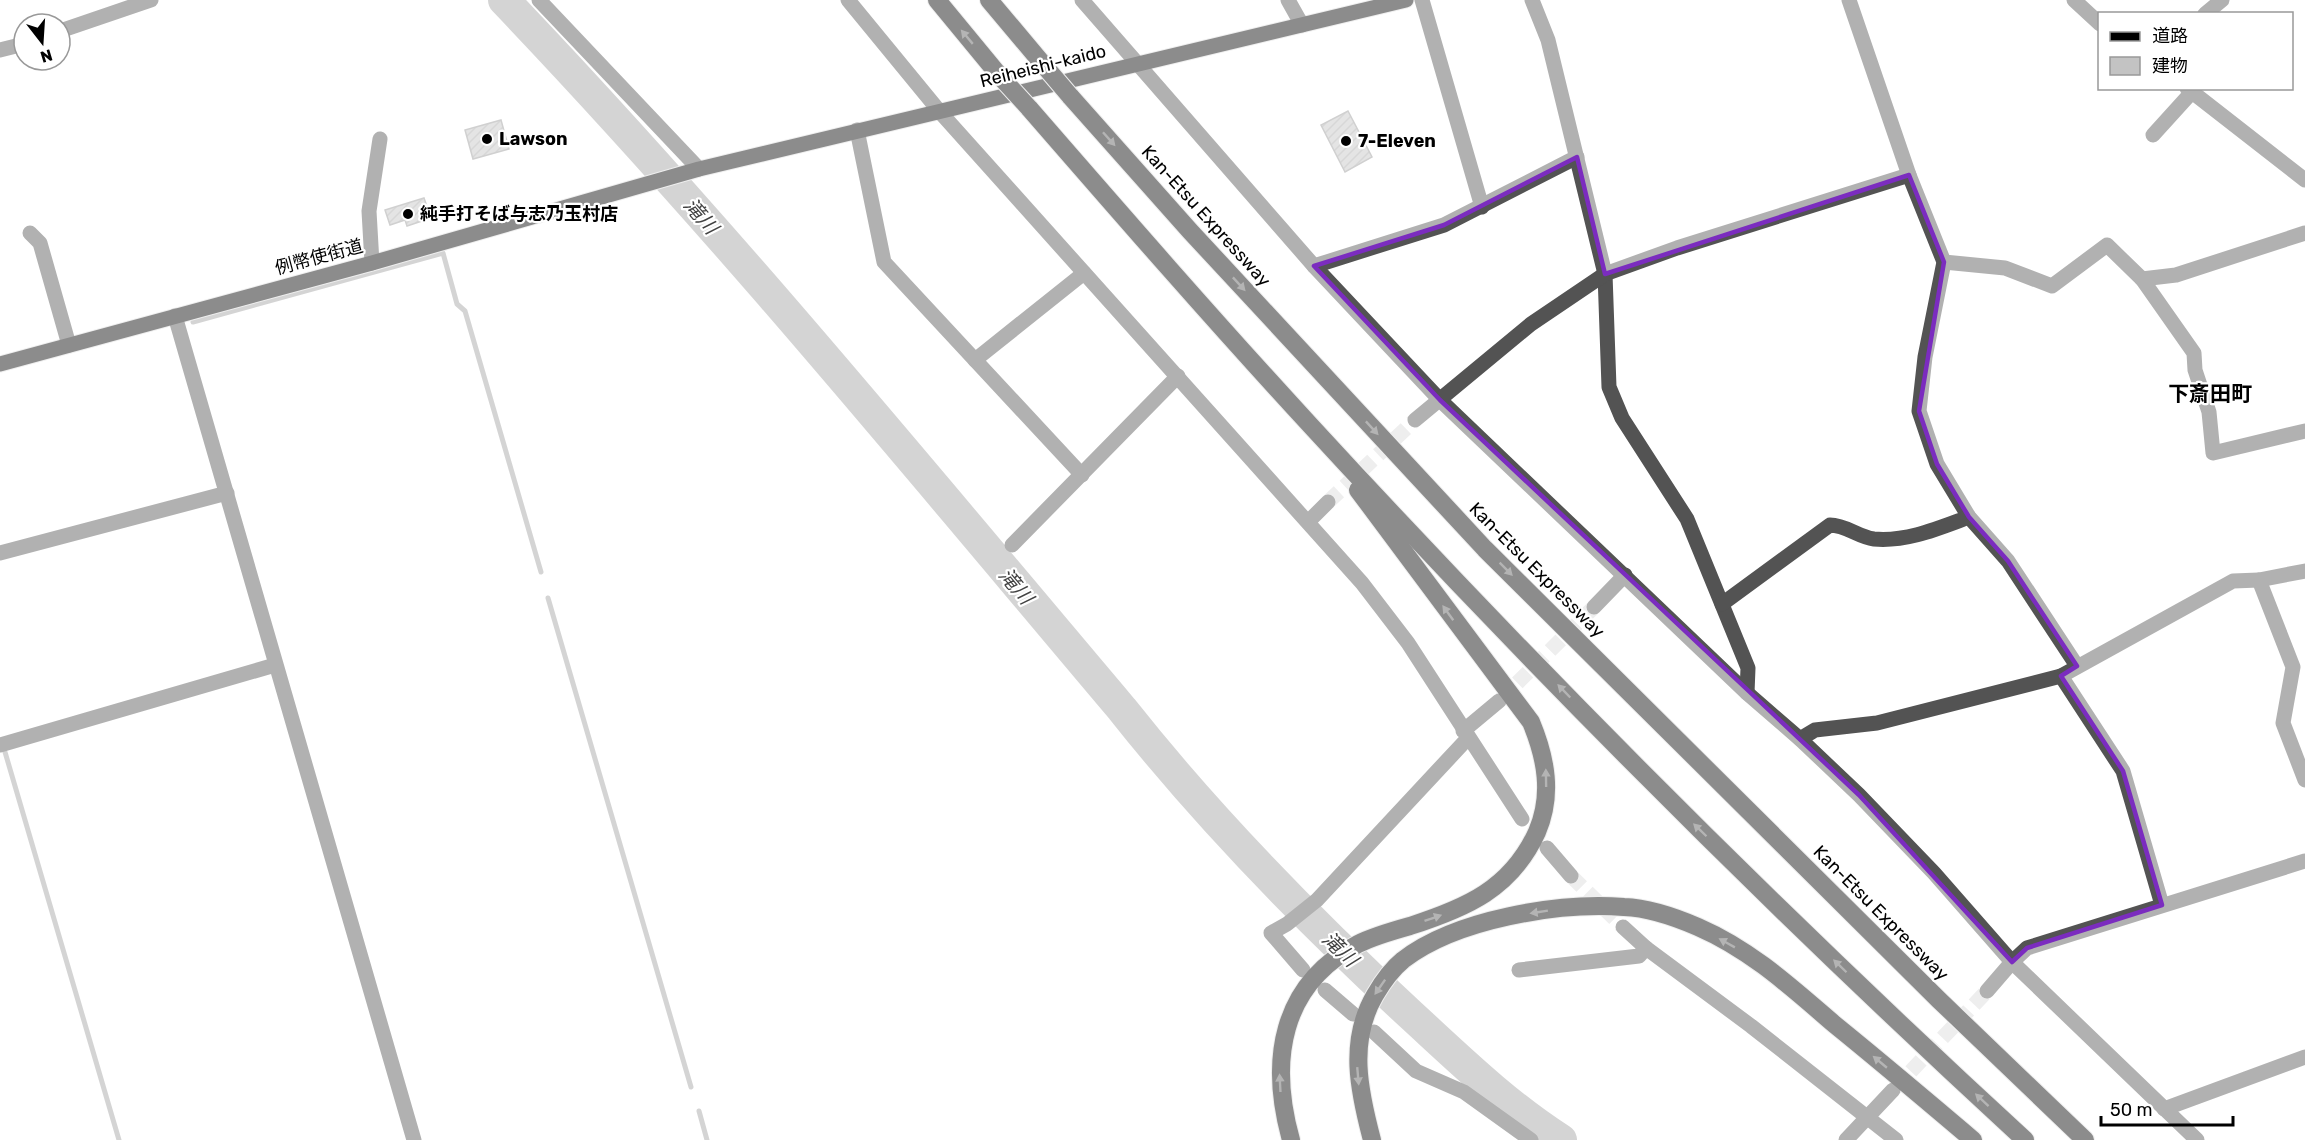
<svg xmlns="http://www.w3.org/2000/svg" width="2305" height="1140" viewBox="0 0 2305 1140" font-family="Rubik,'Noto Sans JP',sans-serif">
<style>
.lines{fill:none;stroke-linecap:round;stroke-linejoin:round}
.stream{stroke:#a1a1a1;stroke-width:5}
.river{stroke:#a1a1a1;stroke-width:32}
.building{fill:url(#building-hatch);stroke:#979797;stroke-width:1.5}
.minor-tunnel{stroke:#d9d9d9;stroke-width:15;stroke-dasharray:15 8;stroke-linecap:butt}
.major-casing{stroke:#dbdbdb;stroke-width:17}
.highway-casing{stroke:#dbdbdb;stroke-width:20}
.minor{stroke:#535353;stroke-width:15}
.major{stroke:#000;stroke-width:15}
.highway{stroke:#000;stroke-width:18}
.highway-bridge-casing{stroke:#dbdbdb;stroke-width:20;stroke-linecap:butt}
.highway-bridge{stroke:#000;stroke-width:18}
.oneway{fill:#595959}
.marked{fill:none;stroke:#7b2cbf;stroke-width:4.5;stroke-linejoin:round}
.poi-dot{fill:#000;stroke:#fff;stroke-width:2}
.labels{text-anchor:middle;dominant-baseline:central;stroke-width:4.5;stroke-linejoin:round;paint-order:stroke}
.street-label{font-size:18px;fill:#000;stroke:#fff}
.poi-label{font-size:18px;font-weight:bold;fill:#000;stroke:#fff;text-anchor:start}
.water-label{font-size:20px;font-style:italic;fill:#424242;stroke:#fff}
.quarter-label{font-size:21px;font-weight:bold;fill:#000;stroke:#fff}
</style>
<defs>
<pattern id="building-hatch" width="6" height="6" patternUnits="userSpaceOnUse" patternTransform="scale(1.5)"><rect width="6" height="6" fill="#c3c3c3"/><path d="M-1 1l2-2M0 6l6-6M5 7l2-2" fill="none" stroke="#a6a6a6"/></pattern>
</defs>
<rect width="100%" height="100%" fill="#fff"/>
<g class="lines">
<g class="stream">
<path d="M 193,322 L 443,253 L 457,304 L 465,311 L 541,572"/>
<path d="M 548,598 L 691,1087"/>
<path d="M 5,752 L 119,1140"/>
<path d="M 699,1111 L 707,1140"/>
</g>
<path class="river" d="M 504,0 C 721,227 920,470 1122,709 C 1209,819 1308,920 1411,1015 C 1459,1059 1506,1105 1561,1140"/>
</g>
<g class="building">
<path d="M 1348,111 L 1372,157 L 1345,172 L 1321,125 Z"/>
<path d="M 501,120 L 509,149 L 473,159 L 465,130 Z"/>
<path d="M 424,198 L 431,218 L 407,226 L 405,220 L 390,225 L 385,210 Z"/>
</g>
<g class="lines">
<g class="minor-tunnel">
<path d="M 1328,502 L 1415,420"/>
<path d="M 1501,699 L 1594,607"/>
<path d="M 1571,876 L 1623,927"/>
<path d="M 1895,1088 L 1987,991"/>
</g>
<g class="major-casing">
<path id="major" d="M 0,364 L 372,263 L 699,169 L 1406,0"/>
</g>
<g class="highway-casing">
<g id="highway">
<path d="M 937,0 L 998,74"/>
<path d="M 989,0 L 1042,63"/>
<path d="M 1070,96 L 1190,231 L 1485,549 L 1939,1000 L 2085,1140"/>
<path d="M 1029,108 C 1122,215 1215,322 1311,426 C 1539,674 1777,912 2025,1140"/>
<path d="M 1291,1140 C 1269,1061 1280,985 1358,944 C 1374,936 1392,931 1410,926 C 1466,908 1511,889 1537,832 C 1553,795 1546,758 1531,722 L 1358,490"/>
<path d="M 1372,1140 C 1359,1091 1348,1041 1375,995 C 1382,983 1392,969 1403,960 C 1456,919 1559,902 1624,907 C 1650,908 1675,917 1698,927 C 1751,950 1791,987 1834,1024 C 1881,1062 1927,1101 1973,1140"/>
</g>
</g>
<g class="minor">
<path d="M 539,0 L 699,169"/>
<path d="M 848,0 L 940,112 L 1362,583 L 1408,643 L 1522,819"/>
<path d="M 1082,0 L 1314,266 L 1440,400 L 1747,693 L 1800,739 L 1859,795 L 1934,873 L 2012,962 L 2197,1140"/>
<path d="M 1288,0 L 1302,25"/>
<path d="M 1422,0 L 1482,207"/>
<path d="M 1532,0 L 1548,40 L 1605,274 L 1609,387 L 1622,418 L 1687,519 L 1748,668 L 1747,693"/>
<path d="M 1849,0 L 1909,175 L 1944,262 L 1925,357 L 1919,411 L 1937,464 L 1969,517 L 2008,561 L 2077,666"/>
<path d="M 2074,0 L 2100,24"/>
<path d="M 2205,14 L 2222,0"/>
<path d="M 60,31 L 151,0"/>
<path d="M 0,50 L 24,44"/>
<path d="M 2187,88 L 2305,180"/>
<path d="M 857,130 L 884,262 L 1082,475"/>
<path d="M 2153,135 L 2192,92"/>
<path d="M 30,233 L 40,243 L 69,345"/>
<path d="M 1944,262 L 2005,268 L 2052,286 L 2107,245 L 2142,279 L 2194,353 L 2195,370 L 2209,412 L 2213,453 L 2305,431"/>
<path d="M 372,263 L 369,211 L 380,139"/>
<path d="M 1314,266 L 1444,225 L 1577,157"/>
<path d="M 2142,279 L 2176,275 L 2305,233"/>
<path d="M 175,316 L 414,1140"/>
<path d="M 975,360 L 1084,273"/>
<path d="M 1415,420 L 1531,324 L 1605,274 L 1677,248 L 1909,175"/>
<path d="M 1309,521 L 1328,502"/>
<path d="M 1012,545 L 1178,376"/>
<path d="M 0,553 L 227,493"/>
<path d="M 2259,580 L 2293,667 L 2283,723 L 2305,780"/>
<path d="M 1722,604 L 1830,525 C 1846,525 1858,537 1874,539 C 1907,542 1939,528 1969,517"/>
<path d="M 1594,607 L 1625,575"/>
<path d="M 2061,676 L 2123,771 L 2162,905"/>
<path d="M 1463,731 L 1499,701"/>
<path d="M 1800,739 L 1815,730 L 1877,723 L 2061,676 L 2233,581 L 2259,580 L 2305,571"/>
<path d="M 0,745 L 275,665"/>
<path d="M 1547,848 L 1571,876"/>
<path d="M 1623,927 L 1646,948 L 1751,1026 L 1896,1140"/>
<path d="M 1303,970 L 1271,933 L 1287,924 L 1317,900 L 1468,738"/>
<path d="M 1519,970 L 1639,956 L 1646,948"/>
<path d="M 1325,990 L 1353,1014"/>
<path d="M 1987,991 L 2012,962 L 2027,948 L 2305,861"/>
<path d="M 1374,1032 L 1416,1071 L 1464,1092 L 1531,1140"/>
<path d="M 2164,1109 L 2305,1057"/>
<path d="M 1846,1140 L 1893,1090"/>
</g>
<use href="#major" class="major"/>
<use href="#highway" class="highway"/>
<g class="highway-bridge-casing">
<g id="highway-bridge">
<path d="M 1042,63 L 1070,96"/>
<path d="M 998,74 L 1029,108"/>
</g>
</g>
<use href="#highway-bridge" class="highway-bridge"/>
</g>
<defs><path id="oneway-solid" d="M-6-.8H1V-3.2L6.5 0L1 3.2V.8H-6Z" transform="scale(1.5)"/></defs>
<g class="oneway">
<use href="#oneway-solid" transform="translate(967 37) rotate(-130)"/>
<use href="#oneway-solid" transform="translate(1109 139) rotate(48)"/>
<use href="#oneway-solid" transform="translate(1239 284) rotate(47)"/>
<use href="#oneway-solid" transform="translate(1372 428) rotate(47)"/>
<use href="#oneway-solid" transform="translate(1506 569) rotate(45)"/>
<use href="#oneway-solid" transform="translate(1448 613) rotate(-126)"/>
<use href="#oneway-solid" transform="translate(1564 691) rotate(-134)"/>
<use href="#oneway-solid" transform="translate(1546 778) rotate(-91)"/>
<use href="#oneway-solid" transform="translate(1700 830) rotate(-136)"/>
<use href="#oneway-solid" transform="translate(1539 912) rotate(171)"/>
<use href="#oneway-solid" transform="translate(1433 918) rotate(-19)"/>
<use href="#oneway-solid" transform="translate(1727 943) rotate(-151)"/>
<use href="#oneway-solid" transform="translate(1840 966) rotate(-136)"/>
<use href="#oneway-solid" transform="translate(1380 987) rotate(125)"/>
<use href="#oneway-solid" transform="translate(1880 1062) rotate(-140)"/>
<use href="#oneway-solid" transform="translate(1358 1076) rotate(85)"/>
<use href="#oneway-solid" transform="translate(1280 1083) rotate(-93)"/>
<use href="#oneway-solid" transform="translate(1982 1100) rotate(-137)"/>
</g>
<path d="M0 0H2305V1140H0ZM 1577,157 L 1605,274 L 1909,175 L 1944,262 L 1919,411 L 1937,464 L 1969,517 L 2008,561 L 2077,666 L 2061,676 L 2123,771 L 2162,905 L 2027,948 L 2012,962 L 1859,795 L 1440,400 L 1314,266 L 1444,225 Z" fill="#fff" fill-opacity=".55" fill-rule="evenodd"/>
<path class="marked" d="M 1577,157 L 1605,274 L 1909,175 L 1944,262 L 1919,411 L 1937,464 L 1969,517 L 2008,561 L 2077,666 L 2061,676 L 2123,771 L 2162,905 L 2027,948 L 2012,962 L 1859,795 L 1440,400 L 1314,266 L 1444,225 Z"/>
<g class="poi-dot">
<circle cx="487" cy="139" r="6"/>
<circle cx="1346" cy="141" r="6"/>
<circle cx="408" cy="214" r="6"/>
</g>
<g class="labels">
<g class="street-label">
<text transform="translate(1043 66) rotate(-14)">Reiheishi-kaido</text>
<text transform="translate(1206 216) rotate(48)">Kan-Etsu Expressway</text>
<text transform="translate(319 257) rotate(-15)">例幣使街道</text>
<text transform="translate(1537 570) rotate(45)">Kan-Etsu Expressway</text>
<text transform="translate(1881 913) rotate(45)">Kan-Etsu Expressway</text>
</g>
<g class="poi-label">
<text x="499" y="139">Lawson</text>
<text x="1358" y="141">7-Eleven</text>
<text x="420" y="214">純手打そば与志乃玉村店</text>
</g>
<g class="water-label">
<text transform="translate(701 216) rotate(49)">滝川</text>
<text transform="translate(1016 586) rotate(50)">滝川</text>
<text transform="translate(1340 949) rotate(44)">滝川</text>
</g>
<g class="quarter-label">
<text x="2210" y="393">下斎田町</text>
</g>
</g>
<rect x="2098" y="12" width="195" height="78" fill="#ffffff" stroke="#999999" stroke-width="1.5"/>
<rect x="2110" y="32" width="30" height="9" fill="#000000" stroke="#999999" stroke-width="1.5"/>
<text x="2152" y="42" font-size="18" fill="#000000">道路</text>
<rect x="2110" y="57" width="30" height="18" fill="#c3c3c3" stroke="#999999" stroke-width="1.5"/>
<text x="2152" y="72" font-size="18" fill="#000000">建物</text>
<g transform="translate(42 42) rotate(163)"><circle r="28" fill="#ffffff" stroke="#999999" stroke-width="1.5"/>
<path d="M0-4.5L10 22L0 15L-10 22Z" fill="#000000"/>
<text y="-9" font-size="16" font-weight="bold" text-anchor="middle" fill="#000000">N</text>
</g>
<path d="M2101 1116v9h132v-9" fill="none" stroke="#000000" stroke-width="3"/>
<text x="2110" y="1116" font-size="18" fill="#000000" stroke="#ffffff" stroke-width="4.5" paint-order="stroke">50 m</text>
</svg>
